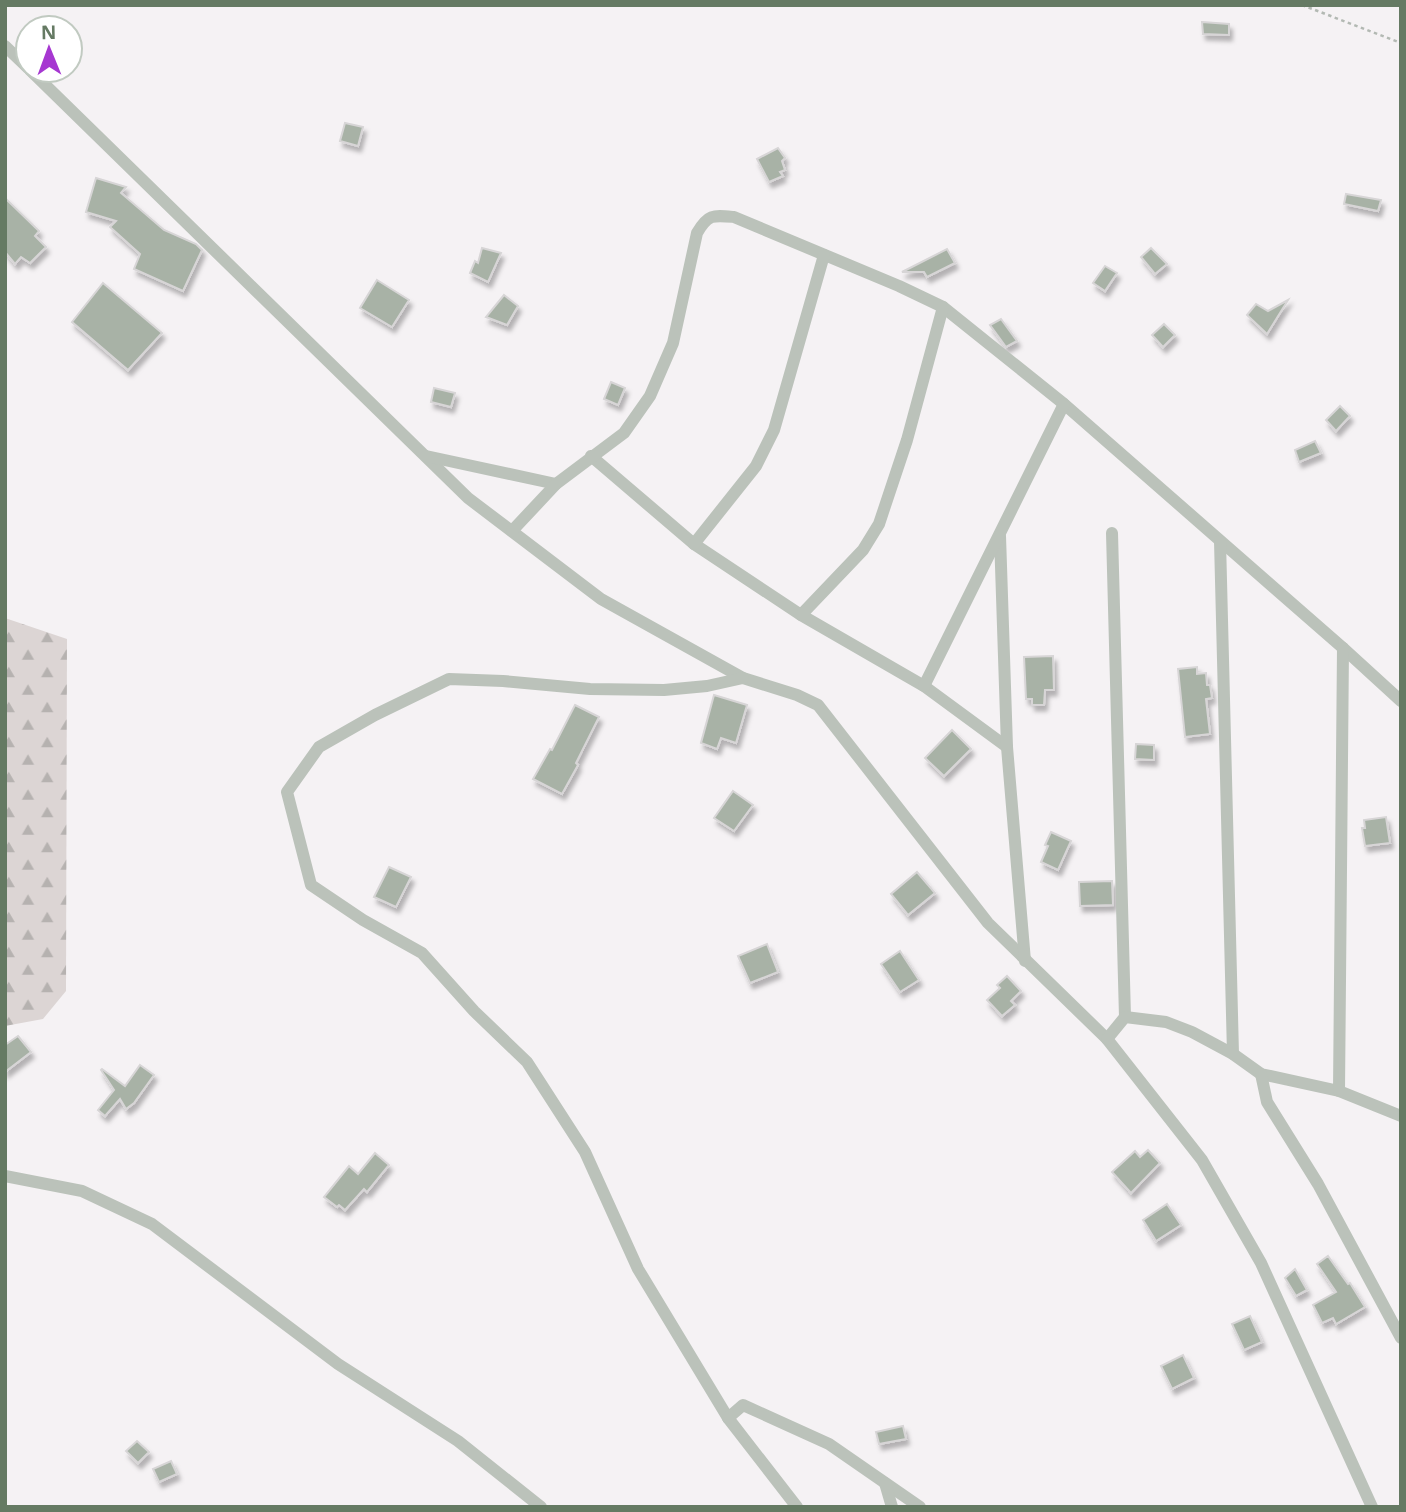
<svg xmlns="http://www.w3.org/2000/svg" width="1406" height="1512" viewBox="0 0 1406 1512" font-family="'Open Sans',sans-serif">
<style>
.forest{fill:url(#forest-firs)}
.building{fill:#a8b2a6;stroke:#d7d5d6;stroke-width:2;filter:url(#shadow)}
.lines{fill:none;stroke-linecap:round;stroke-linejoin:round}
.path{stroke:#b3b9b3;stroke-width:2.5;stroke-dasharray:3.5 3.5;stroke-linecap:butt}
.minor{stroke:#bbc2ba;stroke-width:12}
</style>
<defs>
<pattern id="forest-firs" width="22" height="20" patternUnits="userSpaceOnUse" patternTransform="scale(1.75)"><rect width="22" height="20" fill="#dcd5d4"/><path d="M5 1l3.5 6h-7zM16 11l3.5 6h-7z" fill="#b6b2b0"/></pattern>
<filter id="shadow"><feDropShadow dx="3" dy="5.5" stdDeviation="2" flood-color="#0004"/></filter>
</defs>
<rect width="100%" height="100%" fill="#f5f2f4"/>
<path class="forest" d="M 5,618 L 67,639 L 66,991 L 43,1019 L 5,1026 Z"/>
<g class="building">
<path d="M 1202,22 L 1229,24 L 1229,35 L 1203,34 Z"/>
<path d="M 345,123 L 363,127 L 358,146 L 340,141 Z"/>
<path d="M 778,148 L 785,158 L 782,161 L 785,170 L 780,172 L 783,176 L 769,182 L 757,159 Z"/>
<path d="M 96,178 L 126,187 L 121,193 L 164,230 L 196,244 L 202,250 L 183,291 L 134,269 L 140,254 L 110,227 L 116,221 L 86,212 Z"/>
<path d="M 1346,194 L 1381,200 L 1378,211 L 1344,204 Z"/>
<path d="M 5,198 L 39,231 L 35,236 L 46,247 L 30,263 L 21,257 L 15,264 L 5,252 Z"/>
<path d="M 482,248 L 501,253 L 488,282 L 470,273 L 475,261 L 478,263 Z"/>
<path d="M 1151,248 L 1167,264 L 1155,274 L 1141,257 Z"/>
<path d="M 947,249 L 955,263 L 927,277 L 924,272 L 902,272 Z"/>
<path d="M 1105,266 L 1117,273 L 1105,291 L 1093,283 Z"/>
<path d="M 377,280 L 409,300 L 392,327 L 360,308 Z"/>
<path d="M 103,283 L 162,333 L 128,370 L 72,322 Z"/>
<path d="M 504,295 L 518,306 L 507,325 L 486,317 Z"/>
<path d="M 1288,300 L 1267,334 L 1247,315 L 1256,304 L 1268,311 Z"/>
<path d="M 1001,319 L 1017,341 L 1006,347 L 990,325 Z"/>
<path d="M 1164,324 L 1175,335 L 1163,347 L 1152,335 Z"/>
<path d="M 611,382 L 625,388 L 618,405 L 604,399 Z"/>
<path d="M 434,388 L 455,393 L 451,407 L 431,402 Z"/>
<path d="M 1340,406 L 1350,416 L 1336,431 L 1326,420 Z"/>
<path d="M 1315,441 L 1321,453 L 1299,462 L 1295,450 Z"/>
<path d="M 1053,656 L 1054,690 L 1045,690 L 1044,705 L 1032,705 L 1032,699 L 1026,699 L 1024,657 Z"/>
<path d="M 1197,667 L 1197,674 L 1206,673 L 1207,685 L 1210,685 L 1212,698 L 1206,699 L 1210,734 L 1185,737 L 1178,669 Z"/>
<path d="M 714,695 L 747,705 L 736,743 L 721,738 L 717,749 L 701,743 Z"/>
<path d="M 575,705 L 599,717 L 576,763 L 578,765 L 562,794 L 533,779 L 550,749 L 552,750 Z"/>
<path d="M 952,730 L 971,749 L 944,776 L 925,758 Z"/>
<path d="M 1136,744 L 1154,745 L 1154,760 L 1135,759 Z"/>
<path d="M 733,791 L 753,805 L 734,831 L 714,818 Z"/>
<path d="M 1386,817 L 1390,843 L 1365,846 L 1362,828 L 1365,828 L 1364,820 Z"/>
<path d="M 1051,832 L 1071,841 L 1058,870 L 1041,862 L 1048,846 L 1045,845 Z"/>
<path d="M 389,867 L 411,877 L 396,907 L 374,897 Z"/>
<path d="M 917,872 L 935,893 L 908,915 L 891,894 Z"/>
<path d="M 1112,881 L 1113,905 L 1080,906 L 1079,882 Z"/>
<path d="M 767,944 L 778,972 L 750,983 L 738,956 Z"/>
<path d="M 900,951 L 919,980 L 900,992 L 881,964 Z"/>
<path d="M 1007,976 L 1021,991 L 1011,1001 L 1015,1005 L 1002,1016 L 987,1000 L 1000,988 L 997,985 Z"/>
<path d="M 18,1036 L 31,1052 L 5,1072 L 5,1045 Z"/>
<path d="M 140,1065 L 154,1075 L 134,1103 L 126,1109 L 120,1099 L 105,1116 L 98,1110 L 114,1090 L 101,1070 L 102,1069 L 125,1086 Z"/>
<path d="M 1148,1150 L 1160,1163 L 1131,1193 L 1112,1172 L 1135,1151 L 1140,1157 Z"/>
<path d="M 375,1153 L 389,1165 L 367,1192 L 364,1189 L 345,1210 L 339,1205 L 337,1207 L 324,1197 L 349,1166 L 358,1174 Z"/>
<path d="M 1167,1204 L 1181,1225 L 1156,1241 L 1143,1220 Z"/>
<path d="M 1328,1256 L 1348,1284 L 1350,1283 L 1365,1307 L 1336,1324 L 1333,1318 L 1322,1323 L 1313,1305 L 1336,1292 L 1317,1264 Z"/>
<path d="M 1295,1269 L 1307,1290 L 1296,1296 L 1285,1278 Z"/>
<path d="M 1250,1316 L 1262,1342 L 1244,1350 L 1232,1324 Z"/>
<path d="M 1183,1355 L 1194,1378 L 1172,1389 L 1161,1366 Z"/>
<path d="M 903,1426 L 906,1439 L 879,1444 L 876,1432 Z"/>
<path d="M 137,1441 L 149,1452 L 138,1463 L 126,1451 Z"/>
<path d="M 171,1461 L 177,1474 L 159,1482 L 153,1469 Z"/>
</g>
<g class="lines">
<path class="path" d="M 1302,5 L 1401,43"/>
<g class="minor">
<path d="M 5,46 L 28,68"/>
<path d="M 30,70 L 468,498 L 601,599 L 743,678 L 797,695 L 818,705 L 988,923 L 1107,1039 L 1202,1160 L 1261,1263 L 1372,1507"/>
<path d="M 426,456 L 556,484"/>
<path d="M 591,456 L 694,544 L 801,615 L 924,686 L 1007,747"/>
<path d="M 512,531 L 556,484 L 624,433 L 650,396 L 673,343 L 697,233 C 708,214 713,215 734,217 L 899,286 L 943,307 L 1064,404 L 1343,648 L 1401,701"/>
<path d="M 1112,533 L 1125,1017"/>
<path d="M 1000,536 L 1007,747 L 1025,961"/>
<path d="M 1220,541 L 1233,1054"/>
<path d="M 694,544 L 756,466 L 774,430 L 824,255"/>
<path d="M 801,615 L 863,550 L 879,524 L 907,440 L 943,307"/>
<path d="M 743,678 L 707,686 L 664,690 L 590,689 L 503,681 L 449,679 L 375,715 L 319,747 L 287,792 L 311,885 L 363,920 L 422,953 L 474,1011 L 527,1062 L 585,1152 L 638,1269 L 728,1418 L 797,1507"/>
<path d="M 924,686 L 1064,404"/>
<path d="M 1107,1039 L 1125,1017 L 1166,1022 L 1192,1032 L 1233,1054 L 1261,1074 L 1339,1091 L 1401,1116"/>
<path d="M 1261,1074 L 1267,1102 L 1318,1184 L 1401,1338"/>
<path d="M 1339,1091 L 1343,648"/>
<path d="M 5,1176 L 82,1191 L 152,1224 L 338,1364 L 458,1441 L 541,1507"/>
<path d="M 728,1418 L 743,1405 L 829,1444 L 920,1507"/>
<path d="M 885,1483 L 892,1507"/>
</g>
</g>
<rect width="1406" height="1512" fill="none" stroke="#657a63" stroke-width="14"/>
<g transform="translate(49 49) rotate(359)"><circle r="33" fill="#ffffff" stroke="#c1cac1" stroke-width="2"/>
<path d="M0-5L12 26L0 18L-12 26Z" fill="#a637d1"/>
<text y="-10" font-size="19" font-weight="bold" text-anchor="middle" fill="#657a63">N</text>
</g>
</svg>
